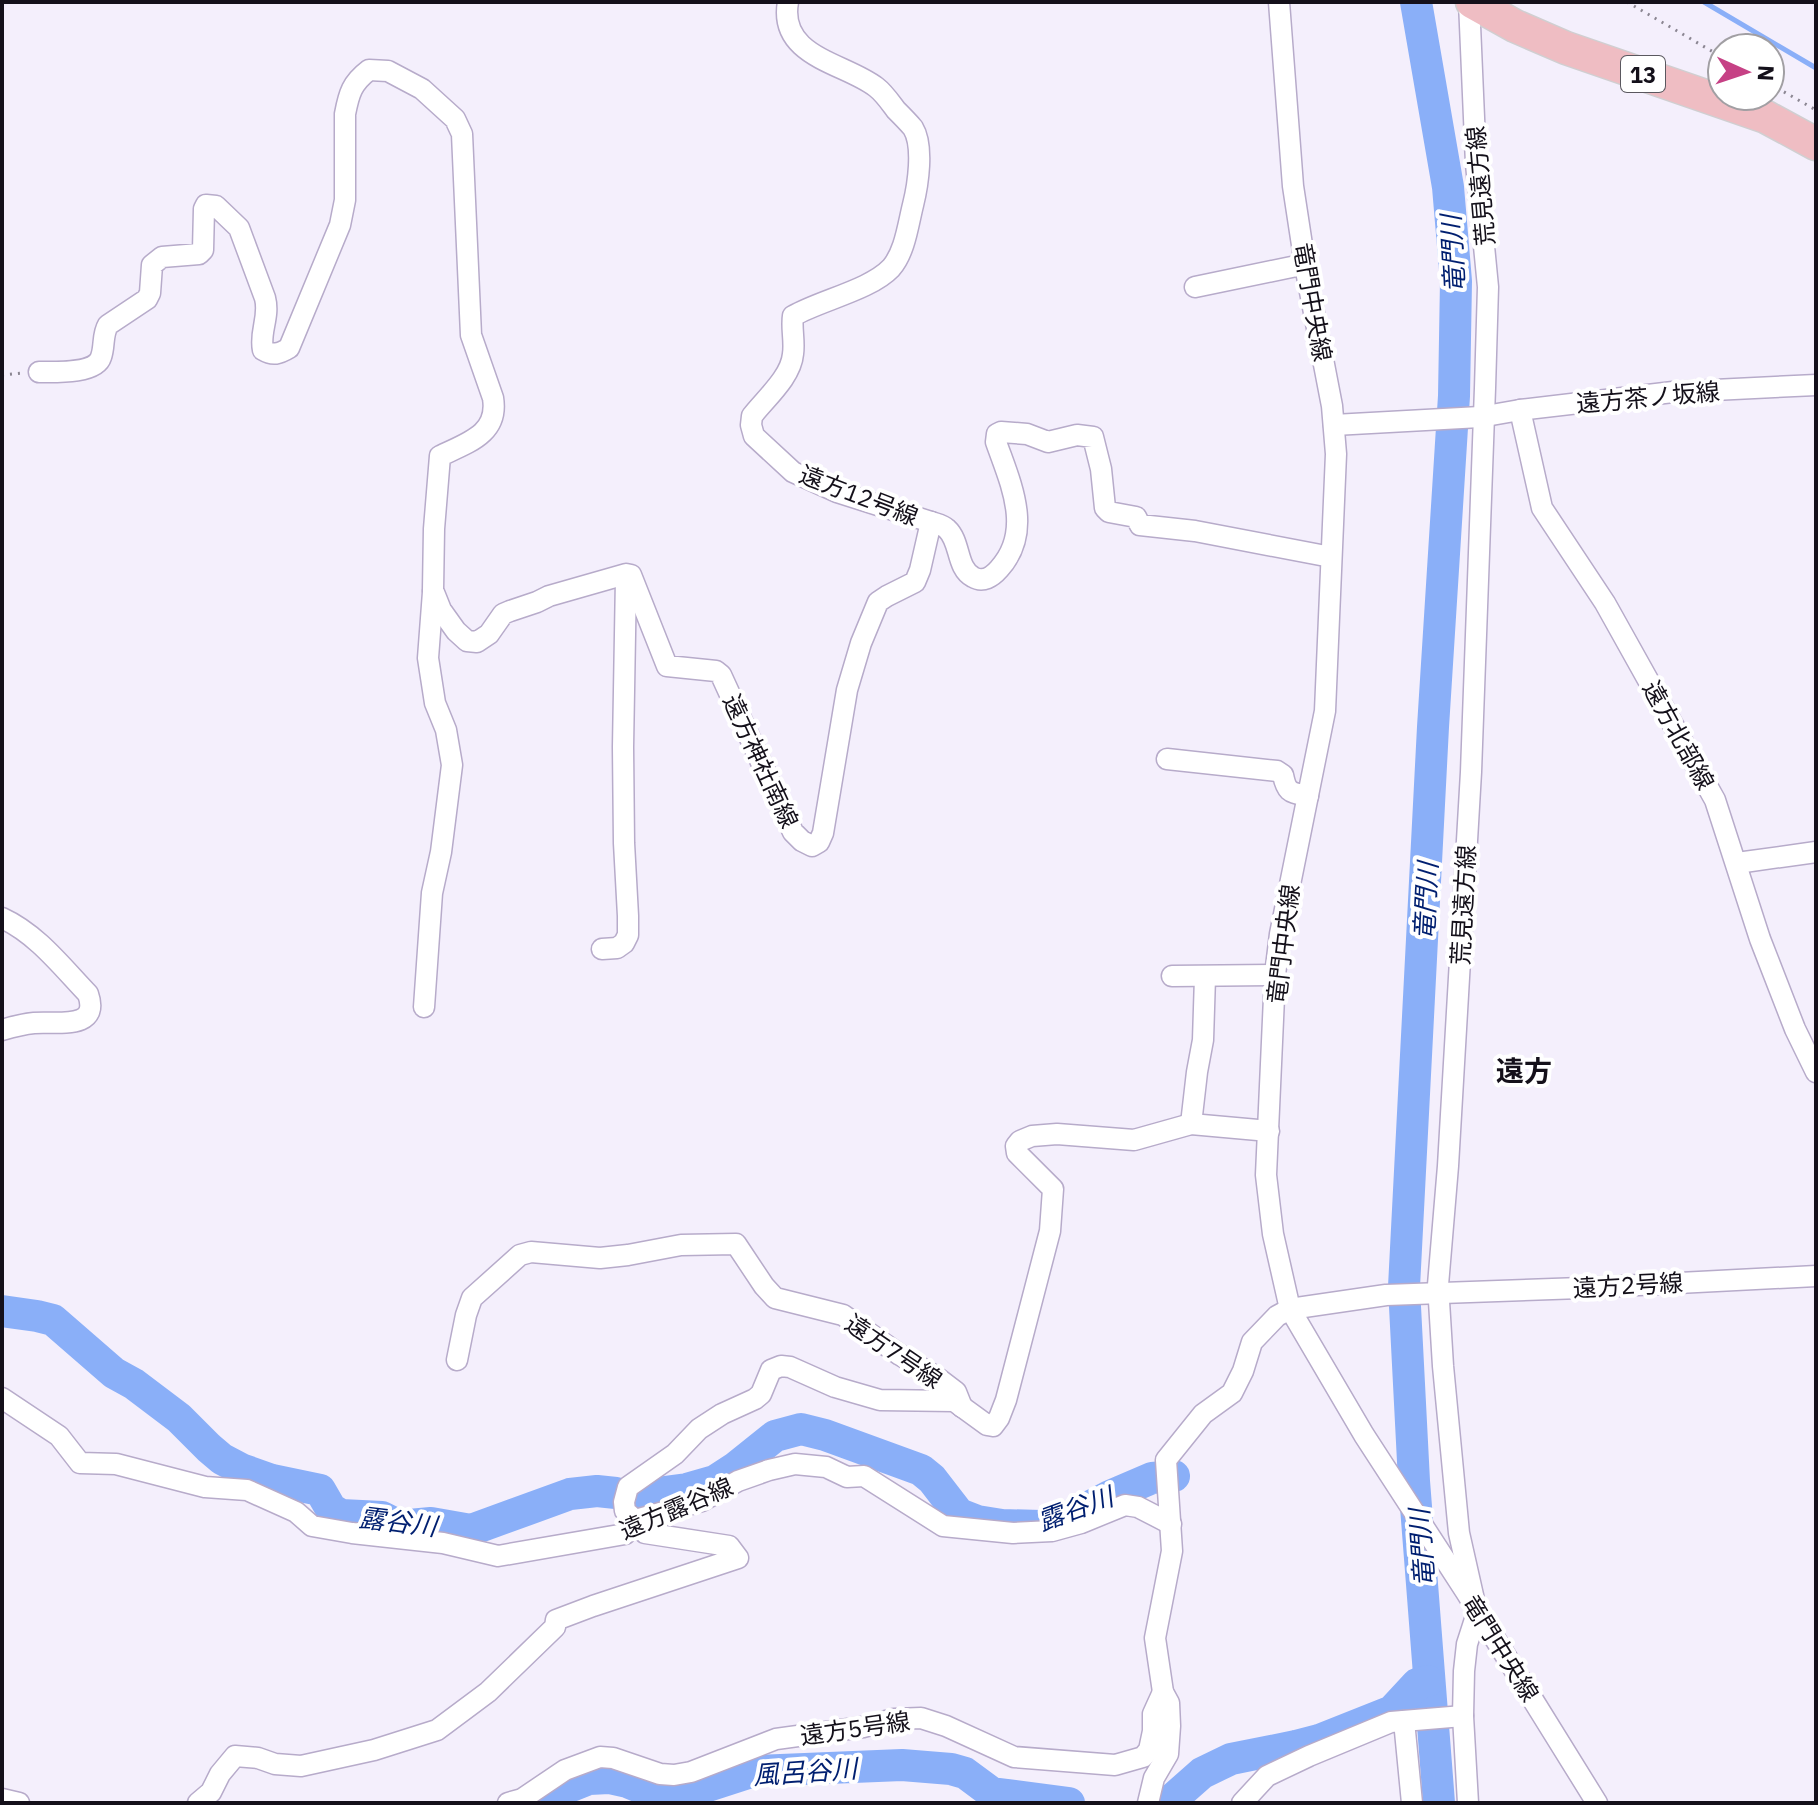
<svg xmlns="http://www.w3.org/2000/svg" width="1818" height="1805" viewBox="0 0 1818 1805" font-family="'IBM Plex Sans','Noto Sans JP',sans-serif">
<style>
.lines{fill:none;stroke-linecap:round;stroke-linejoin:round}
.stream{stroke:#8aaff8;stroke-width:5}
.river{stroke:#8aaff8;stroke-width:32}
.minor-casing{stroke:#b7abca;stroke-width:23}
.primary-casing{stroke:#d0cfd1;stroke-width:35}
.path{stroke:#8b8692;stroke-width:3;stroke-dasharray:2 6;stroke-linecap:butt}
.minor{stroke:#fff;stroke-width:20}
.primary{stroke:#efbdc3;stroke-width:32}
.labels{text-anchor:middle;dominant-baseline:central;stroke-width:8;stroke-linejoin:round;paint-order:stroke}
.shield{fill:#fff;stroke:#5a585f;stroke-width:2}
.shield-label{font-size:22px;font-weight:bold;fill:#14101a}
.street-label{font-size:24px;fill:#14101a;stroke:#fff}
.water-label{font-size:26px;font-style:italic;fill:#001f70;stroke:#fff}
.quarter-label{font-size:28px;font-weight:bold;fill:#14101a;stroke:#fff}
</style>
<rect width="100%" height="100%" fill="#f4effc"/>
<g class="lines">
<path class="stream" d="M 1704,2 L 1816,68"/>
<g class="river">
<path d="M 1416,2 L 1448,187 L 1456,281 L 1454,396 L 1433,727 L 1404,1287 L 1414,1481 L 1439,1803"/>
<path d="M 2,1311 L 37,1316 L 53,1320 L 114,1373 L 134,1384 L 179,1418 L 209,1448 L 222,1459 L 241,1469 L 272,1480 L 320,1490 L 331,1509 L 341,1515 L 382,1517 L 396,1524 L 409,1525 L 431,1523 L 471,1530 L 570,1494 L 597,1491 L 616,1493"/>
<path d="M 634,1496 L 687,1489 L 715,1481 L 735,1468 L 775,1436 L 801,1429 L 825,1435 L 921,1470 L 932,1479 L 959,1514 L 977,1521 L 1002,1525 L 1041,1526 L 1074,1515 L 1110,1496 L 1152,1478 L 1174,1476"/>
<path d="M 545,1803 L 564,1789 L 589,1779 L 609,1778 L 627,1782 L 659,1795 L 680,1795 L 754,1771 L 902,1765 L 951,1769 L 965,1773 L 992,1793 L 1069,1803"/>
<path d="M 1168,1803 L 1202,1773 L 1231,1759 L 1296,1746 L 1319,1740 L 1392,1711 L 1417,1684 L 1428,1681"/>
</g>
<g class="minor-casing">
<g id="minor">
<path d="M 788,2 C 778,57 845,63 876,87 C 884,93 890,102 896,110 C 902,116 908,122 913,128 C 924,146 918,185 913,205 C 908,225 905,252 891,268 C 870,290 821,300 793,316 C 791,328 795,341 793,354 C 791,377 766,398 752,416 L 751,425 L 754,436 L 793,472 L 837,492 L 931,522"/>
<path d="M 1279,2 L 1293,186 L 1306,271 L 1332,406 L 1336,454 L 1325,711 L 1280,934 L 1275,975 L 1266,1175 L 1273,1234 L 1290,1309 L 1364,1435 L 1466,1592 L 1597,1803"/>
<path d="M 1195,287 L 1306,264"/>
<path d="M 39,372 C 54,372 96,374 101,357 C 105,346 102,335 108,325 L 147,299 L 150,293 L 152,265 L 162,257 L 199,254 L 203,250 L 204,209 L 206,205 L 216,206 L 239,228 L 265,298 C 270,317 259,332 263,350 C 273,356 279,354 289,348 L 340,225 L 345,200 L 345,114 C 349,93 352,83 369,70 L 388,71 L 422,89 L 455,119 L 462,134 L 471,335 L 493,398 C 499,434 467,443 440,456 L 434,529 L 433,590 L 441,610 L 456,631 L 467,641 L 477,642 L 489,634 L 503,614 L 510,611 L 537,602 L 549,596 L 626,574 L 631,575 L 667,666 L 716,671 L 721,675 L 793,832 L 802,841 L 812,846 L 819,842 L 823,833 L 847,690 L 861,643 L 878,602 L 887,596 L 915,582 L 920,570 L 931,522 C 937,524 943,525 947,529 C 961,542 956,568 973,577 C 983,583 992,577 999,569 C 1034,531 1010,482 996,442 L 997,434 L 1001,432 L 1027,434 L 1048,442 L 1077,435 L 1093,437 L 1101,469 L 1105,508 L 1109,512 L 1136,517 L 1140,525 L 1195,531 L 1331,557"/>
<path d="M 1520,410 L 1542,508 L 1605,603 L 1715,800 L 1760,939 L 1795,1029 L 1816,1072"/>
<path d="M 1334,425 L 1480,417 L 1520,410 L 1673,392 L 1816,385"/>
<path d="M 1167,759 L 1277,771 L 1283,775 C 1287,794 1291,792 1308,796"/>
<path d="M 1737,863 L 1816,852"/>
<path d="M 2,918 C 37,934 62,967 88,994 C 101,1031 55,1021 34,1023 C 23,1024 12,1027 2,1030"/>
<path d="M 602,949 L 617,948 L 624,943 L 628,935 L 628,916 L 624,843 L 623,747 L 626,578"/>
<path d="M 1172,976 L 1275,975"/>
<path d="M 424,1007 L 432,893 L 441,852 L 452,765 L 446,730 L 435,703 L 428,658 L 433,592"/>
<path d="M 1191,1124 L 1197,1072 L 1203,1040 L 1205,977"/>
<path d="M 457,1360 L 466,1315 L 472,1298 L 520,1255 L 531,1252 L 600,1258 L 628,1255 L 681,1245 L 736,1244 L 764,1286 L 775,1298 L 843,1315 L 900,1355 L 935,1376 L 956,1392 L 962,1407"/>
<path d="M 2,1398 L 59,1436 L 80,1463 L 116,1464 L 205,1487 L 247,1490 L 296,1512 L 312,1526 L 352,1533 L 443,1543 L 498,1556 L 625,1534 L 635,1520 L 702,1501 L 738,1481 L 769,1470 L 795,1464 L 826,1467 L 847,1477 L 864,1476 L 943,1526 L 1013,1533 L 1052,1531 L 1081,1523 L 1125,1505 L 1138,1507 L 1171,1524"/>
<path d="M 1404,1721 L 1412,1803"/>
<path d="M 2,1799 L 19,1803"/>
<path d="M 198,1803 L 211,1792 L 220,1774 L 235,1756 L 258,1758 L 275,1764 L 301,1766 L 374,1750 L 437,1730 L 488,1692 L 555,1627 L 556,1620 L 593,1606 L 738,1558 L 729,1546 L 645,1533 L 635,1520 L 625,1511 L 624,1502 L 628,1487 L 675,1454 L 699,1429 L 722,1414 L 755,1399 L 761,1394 L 771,1370 L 781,1366 L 790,1367 L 835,1387 L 880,1400 L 954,1401 L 987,1425 L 993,1426 L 999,1418 L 1006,1400 L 1050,1231 L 1053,1189 L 1017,1153 L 1016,1146 L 1020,1141 L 1032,1136 L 1057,1134 L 1134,1140 L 1191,1124 L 1269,1131"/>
<path d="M 508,1803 L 522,1799 L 565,1770 L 600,1757 L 613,1758 L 660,1774 L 674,1775 L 691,1772 L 776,1739 L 863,1727 L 894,1719 L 921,1718 L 946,1726 L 1014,1757 L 1115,1765 L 1143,1757 L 1149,1750 L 1153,1731 L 1153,1714 L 1163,1692"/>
<path d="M 1148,1803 L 1154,1778 L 1168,1754 L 1170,1726 L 1169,1703 L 1163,1692 L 1155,1638 L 1172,1551 L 1166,1460 L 1203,1414 L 1232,1393 L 1243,1371 L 1252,1342 L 1277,1316 L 1290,1309 L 1386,1295 L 1581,1288 L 1816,1276"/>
<path d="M 1242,1803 L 1267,1776 L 1309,1756 L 1391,1722 L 1463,1716"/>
<path d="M 1468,1803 L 1463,1716 L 1464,1671 L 1467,1644 L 1477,1613 L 1459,1533 L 1443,1366 L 1438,1285 L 1448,1166 L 1471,772 L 1485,388 L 1488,287 L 1476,164 L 1469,2"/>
</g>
</g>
<g class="primary-casing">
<path id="primary" d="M 1472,2 L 1515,26 L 1566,48 L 1766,117 L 1816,144"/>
</g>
<g class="path">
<path d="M 1627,2 L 1722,57"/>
<path d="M 1770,84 L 1816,110"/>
<path d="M 2,375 L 23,373"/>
</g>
<use href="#minor" class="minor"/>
<use href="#primary" class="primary"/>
</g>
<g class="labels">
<rect class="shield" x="1621" y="56" width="44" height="36" rx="6"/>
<g class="shield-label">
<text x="1643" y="74">13</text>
</g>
<g class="street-label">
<text transform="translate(1480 186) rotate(-95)">荒見遠方線</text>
<text transform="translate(1313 302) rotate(80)">竜門中央線</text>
<text transform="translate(1648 397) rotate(-5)">遠方茶ノ坂線</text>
<text transform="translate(859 495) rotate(21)">遠方12号線</text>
<text transform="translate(1679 735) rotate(61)">遠方北部線</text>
<text transform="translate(761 761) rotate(65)">遠方神社南線</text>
<text transform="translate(1463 905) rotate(-87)">荒見遠方線</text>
<text transform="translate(1283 944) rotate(-83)">竜門中央線</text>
<text transform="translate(1628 1285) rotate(-3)">遠方2号線</text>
<text transform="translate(894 1351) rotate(34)">遠方7号線</text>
<text transform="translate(676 1508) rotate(-23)">遠方露谷線</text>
<text transform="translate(1501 1648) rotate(58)">竜門中央線</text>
<text transform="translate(855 1728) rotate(-8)">遠方5号線</text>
</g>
<g class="water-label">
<text transform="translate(1452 254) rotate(-93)">竜門川</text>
<text transform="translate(1425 901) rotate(-87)">竜門川</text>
<text transform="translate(1075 1508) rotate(-20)">露谷川</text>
<text transform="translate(398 1521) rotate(7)">露谷川</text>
<text transform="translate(1421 1548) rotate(-94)">竜門川</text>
<text transform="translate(805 1771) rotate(-4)">風呂谷川</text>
</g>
<g class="quarter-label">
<text x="1524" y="1070">遠方</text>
</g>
</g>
<rect width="1818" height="1805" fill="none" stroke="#14101a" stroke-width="8"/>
<g transform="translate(1746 72) rotate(93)"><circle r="38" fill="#ffffff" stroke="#a19fa3" stroke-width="2"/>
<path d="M0-6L14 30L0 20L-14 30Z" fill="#c64185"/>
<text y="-12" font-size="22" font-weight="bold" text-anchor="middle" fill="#14101a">N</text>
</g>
</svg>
